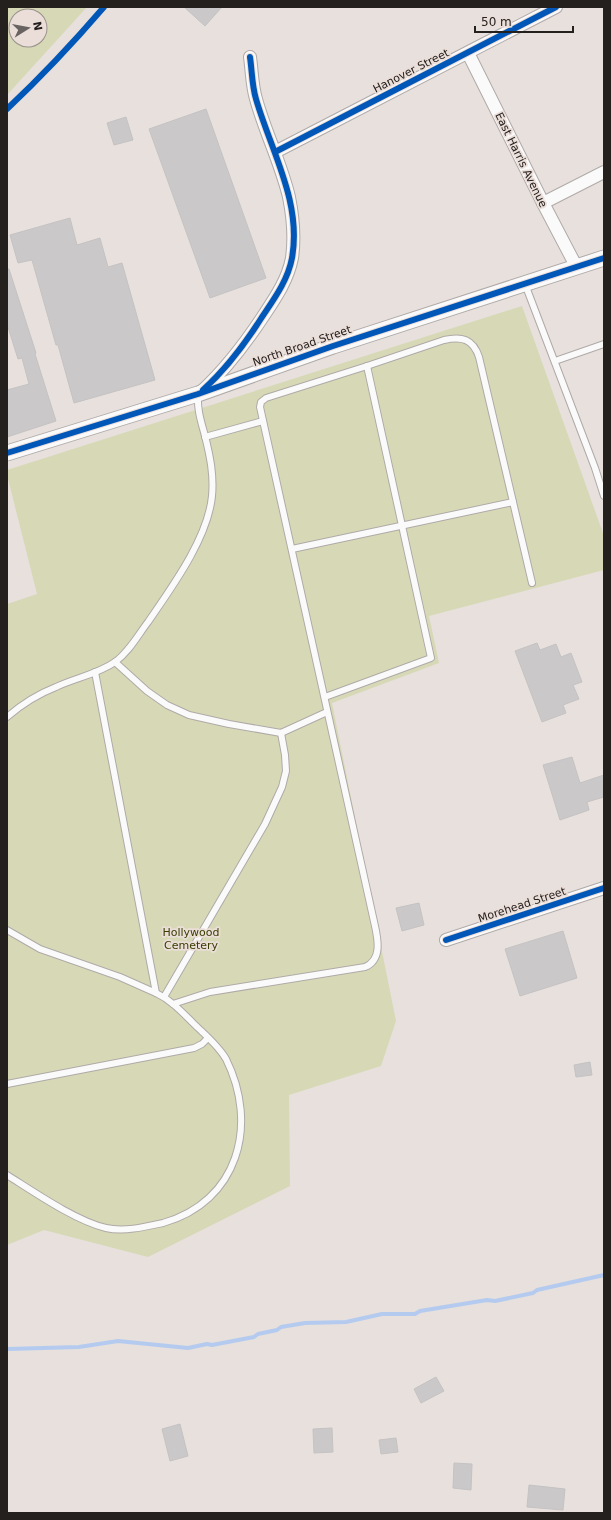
<svg xmlns="http://www.w3.org/2000/svg" width="611" height="1520" viewBox="0 0 611 1520" font-family="'DejaVu Sans',sans-serif">
<style>
.green{fill:#d7d9b6;fill-rule:evenodd}
.lines{fill:none;stroke-linecap:round;stroke-linejoin:round}
.stream{stroke:#b4cbef;stroke-width:4}
.building{fill:#cbc8c9;stroke:#c5c2c3}
.service-casing{stroke:#afaaa8;stroke-width:8}
.minor-casing{stroke:#afaaa8;stroke-width:14}
.tertiary-casing{stroke:#afaaa8;stroke-width:17}
.service{stroke:#fbfafa;stroke-width:6}
.minor{stroke:#fbfafa;stroke-width:12}
.tertiary{stroke:#fbfafa;stroke-width:15}
.cycleway-casing{stroke:#ebded9;stroke-width:8}
.cycleway{stroke:#0057b8;stroke-width:6}
.labels{text-anchor:middle;dominant-baseline:central;stroke-width:3.5;stroke-linejoin:round;paint-order:stroke}
.street-label{font-size:11px;fill:#24201e;stroke:#ebded9}
.park-label{font-size:11px;fill:#393f00;stroke:#ebded9}
</style>
<rect width="100%" height="100%" fill="#e7e0dd"/>
<g class="green">
<path d="M 7,7 L 87,7 L 7,95 ZM 16,16 L 40,16 L 40,40 L 16,40 Z"/>
<path d="M 522,306 L 604,536 L 604,570 L 429,616 L 439,663 L 332,703 L 396,1021 L 381,1066 L 289,1095 L 290,1186 L 148,1257 L 44,1230 L 7,1245 L 7,604 L 37,594 L 7,475 L 7,470 Z"/>
</g>
<g class="lines">
<path class="stream" d="M 7,1349 L 79,1347 L 118,1341 L 188,1348 L 207,1344 L 212,1345 L 254,1337 L 258,1334 L 277,1330 L 281,1327 L 305,1323 L 346,1322 L 382,1314 L 415,1314 L 420,1311 L 487,1300 L 495,1301 L 533,1293 L 537,1290 L 604,1275"/>
</g>
<g class="building">
<path d="M 184,7 L 222,7 L 205,26 Z"/>
<path d="M 206,109 L 266,278 L 210,298 L 149,129 Z"/>
<path d="M 126,117 L 133,140 L 114,145 L 107,123 Z"/>
<path d="M 70,218 L 77,245 L 100,238 L 108,267 L 122,263 L 155,380 L 74,403 L 58,345 L 56,345 L 32,260 L 18,263 L 10,235 Z"/>
<path d="M 7,269 L 9,269 L 36,353 L 35,354 L 56,421 L 7,437 L 7,390 L 29,384 L 22,358 L 18,359 L 7,324 Z"/>
<path d="M 537,643 L 540,650 L 556,644 L 561,657 L 571,653 L 582,682 L 573,685 L 579,699 L 563,705 L 566,713 L 542,722 L 515,651 Z"/>
<path d="M 572,757 L 580,783 L 604,775 L 604,797 L 587,802 L 589,810 L 560,820 L 543,765 Z"/>
<path d="M 419,903 L 424,925 L 402,931 L 396,908 Z"/>
<path d="M 563,931 L 577,978 L 520,996 L 505,949 Z"/>
<path d="M 590,1062 L 592,1075 L 576,1077 L 574,1065 Z"/>
<path d="M 436,1377 L 444,1391 L 421,1403 L 414,1389 Z"/>
<path d="M 180,1424 L 188,1456 L 170,1461 L 162,1429 Z"/>
<path d="M 332,1428 L 333,1452 L 314,1453 L 313,1429 Z"/>
<path d="M 396,1438 L 398,1452 L 381,1454 L 379,1440 Z"/>
<path d="M 454,1463 L 472,1464 L 471,1490 L 453,1488 Z"/>
<path d="M 529,1485 L 565,1489 L 563,1510 L 527,1507 Z"/>
</g>
<g class="lines">
<g class="service-casing">
<g id="service">
<path d="M 525,284 L 595,468 L 604,496"/>
<path d="M 555,361 L 604,344"/>
<path d="M 205,437 L 263,421"/>
<path d="M 292,549 L 513,502"/>
<path d="M 115,662 L 147,691 L 167,705 L 189,715 L 229,724 L 281,733 L 327,712"/>
<path d="M 325,697 L 431,658 L 367,366"/>
<path d="M 7,717 C 22,704 38,694 56,687 C 75,678 98,674 115,662 C 129,652 138,635 148,622 C 172,587 208,538 212,496 C 214,475 210,456 205,436 C 201,421 197,410 198,394"/>
<path d="M 7,930 L 40,949 L 120,977 L 156,993"/>
<path d="M 164,997 L 265,824 L 282,787 L 286,771 L 285,755 L 281,733"/>
<path d="M 173,1004 L 210,992 L 365,967 C 382,960 378,940 375,926 L 260,407 L 261,402 L 266,398 L 367,366 L 444,340 C 462,336 473,339 479,357 L 532,583"/>
<path d="M 7,1084 L 194,1048 L 202,1044 L 208,1038"/>
<path d="M 7,1175 C 34,1192 76,1221 106,1228 C 124,1232 145,1227 163,1223 C 238,1202 259,1125 226,1059 C 218,1045 204,1034 193,1023 C 182,1012 171,1000 156,993 L 95,672"/>
</g>
</g>
<g class="minor-casing">
<g id="minor">
<path d="M 468,53 L 543,203 L 576,266"/>
<path d="M 275,152 L 556,7"/>
<path d="M 543,203 L 604,172"/>
<path d="M 201,392 C 227,368 245,344 264,315 C 276,297 288,279 292,258 C 295,237 293,217 289,197 C 281,163 265,132 256,99 C 252,86 252,71 250,57"/>
<path d="M 446,940 L 604,888"/>
</g>
</g>
<g class="tertiary-casing">
<path id="tertiary" d="M 7,453 L 198,394 L 333,346 L 604,258"/>
</g>
<use href="#service" class="service"/>
<use href="#minor" class="minor"/>
<use href="#tertiary" class="tertiary"/>
<g class="cycleway-casing">
<g id="cycleway">
<path d="M 7,109 C 41,77 73,43 104,7"/>
<path d="M 275,152 L 556,7"/>
<path d="M 203,390 C 226,369 245,344 262,317 C 274,299 288,280 292,258 C 302,202 271,151 256,99 C 252,86 252,71 250,57"/>
<path d="M 7,453 L 198,394 L 333,346 L 604,258"/>
<path d="M 446,940 L 604,888"/>
</g>
</g>
<use href="#cycleway" class="cycleway"/>
</g>
<g class="labels">
<g class="street-label">
<text transform="translate(411 71) rotate(-27)">Hanover Street</text>
<text transform="translate(521 160) rotate(64)">East Harris Avenue</text>
<text transform="translate(302 346) rotate(-19)">North Broad Street</text>
<text transform="translate(522 905) rotate(-18)">Morehead Street</text>
</g>
<g class="park-label">
<text x="191" y="932">Hollywood<tspan x="191" dy="13">Cemetery</tspan></text>
</g>
</g>
<rect width="611" height="1520" fill="none" stroke="#24201e" stroke-width="16"/>
<g transform="translate(28 28) rotate(79)"><circle r="19" fill="#ebded9" stroke="#9b928e"/>
<path d="M0-3L7 15L0 10L-7 15Z" fill="#686361"/>
<text y="-6" font-size="11" font-weight="bold" text-anchor="middle" fill="#24201e">N</text>
</g>
<path d="M475 26v6h98v-6" fill="none" stroke="#24201e" stroke-width="2"/>
<text x="481" y="26" font-size="12" fill="#24201e" stroke="#ebded9" stroke-width="3" paint-order="stroke">50 m</text>
</svg>
